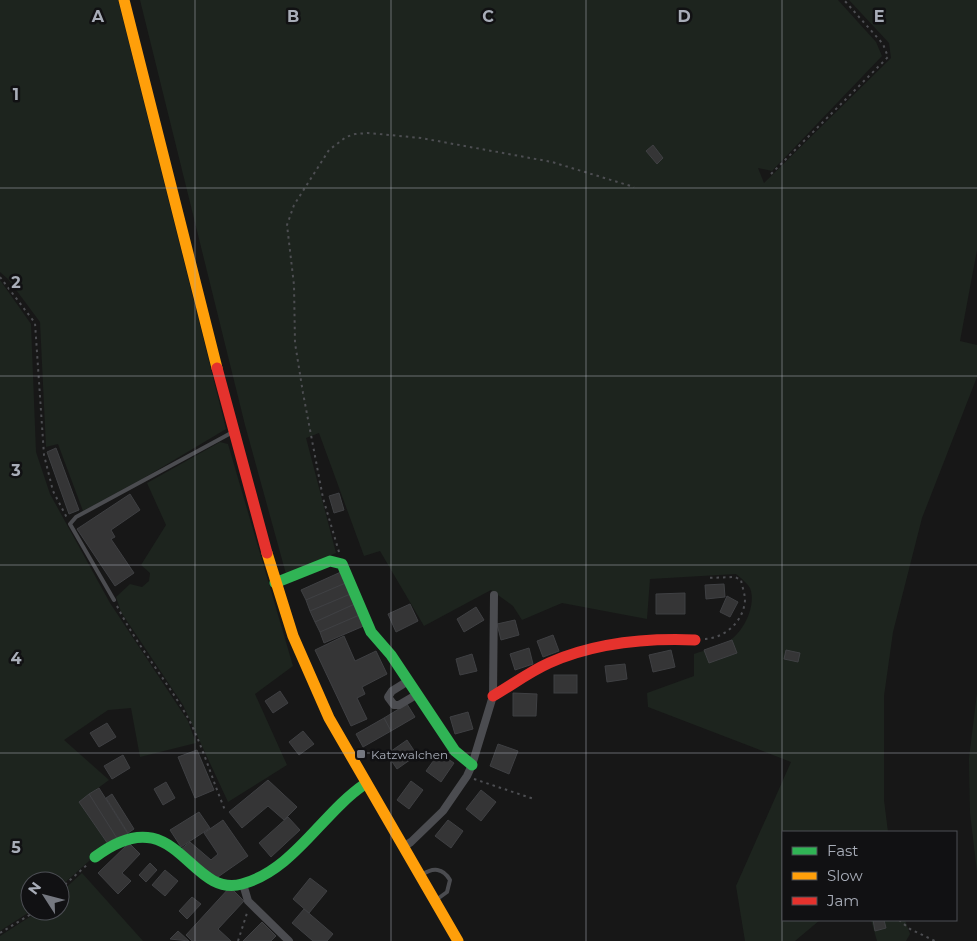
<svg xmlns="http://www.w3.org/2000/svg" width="977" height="941" viewBox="0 0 977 941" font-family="Montserrat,sans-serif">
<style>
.green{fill:#1d241e}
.building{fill:#353536;stroke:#3f4043}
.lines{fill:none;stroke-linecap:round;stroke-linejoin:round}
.path{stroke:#4d4e52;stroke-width:2;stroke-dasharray:2.5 4;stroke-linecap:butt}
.lane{stroke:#4b4c50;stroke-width:4}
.street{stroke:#4b4c50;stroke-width:8}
.fast{stroke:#30b455;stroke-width:11}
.slow{stroke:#ff9f0a;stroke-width:11}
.jam{stroke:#e5322d;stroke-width:11}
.grid{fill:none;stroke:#a8adb8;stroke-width:1;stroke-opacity:0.55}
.poi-dot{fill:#757880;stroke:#111113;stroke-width:2}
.labels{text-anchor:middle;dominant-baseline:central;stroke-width:5;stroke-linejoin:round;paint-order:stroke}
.poi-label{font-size:12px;fill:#a8adb8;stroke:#111113;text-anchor:start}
.grid-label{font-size:16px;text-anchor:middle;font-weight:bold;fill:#a8adb8;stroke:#111113;stroke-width:5;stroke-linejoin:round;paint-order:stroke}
</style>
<rect width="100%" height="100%" fill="#171717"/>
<g class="green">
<path d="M 0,0 L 118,0 L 226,429 L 144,478 L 83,511 L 58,444 L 46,447 L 40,322 L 8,279 L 0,272 Z"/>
<path d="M 140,0 L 838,0 L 876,42 L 882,56 L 772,171 L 758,168 L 764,183 L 891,58 L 889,43 L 849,0 L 977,0 L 977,250 L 960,341 L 977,345 L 977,377 L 922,518 L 893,632 L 884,696 L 884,800 L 888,832 L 783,832 L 783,920 L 820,920 L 795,941 L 745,941 L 736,886 L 791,762 L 648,707 L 647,693 L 694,676 L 694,654 C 705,650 718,648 727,642 C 743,634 757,605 750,588 C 747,583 741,578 736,574 L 650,579 L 647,619 L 562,603 L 522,620 L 513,606 L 491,590 L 424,626 L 380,551 L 364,556 L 319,433 L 306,438 L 336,553 L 286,574 L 245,425 Z"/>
<path d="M 0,280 L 31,324 L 36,452 L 50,494 L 110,603 L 188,721 L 196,743 L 140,757 L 131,708 L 108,710 L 64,740 L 109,780 L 79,802 L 108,844 L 60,887 L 60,881 L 30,881 L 31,911 L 0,931 Z"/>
<path d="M 220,442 L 228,444 L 293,666 L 255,694 L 287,765 L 228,802 L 183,705 L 121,612 L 116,597 L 130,584 L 142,587 L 149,581 L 150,573 L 141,565 L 166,525 L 147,483 Z"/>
<path d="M 977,693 L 977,872 L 970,813 L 969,758 Z"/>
<path d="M 82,873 L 143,941 L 0,941 L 0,936 L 39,911 L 60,911 L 60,893 Z"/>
<path d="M 871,920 L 905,920 L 910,934 L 906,941 L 877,941 Z"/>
</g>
<g class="building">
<path d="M 653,145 L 663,158 L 657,164 L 646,151 Z"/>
<path d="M 56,448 L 79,510 L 69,514 L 47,452 Z"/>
<path d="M 339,493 L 344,510 L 334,513 L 329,496 Z"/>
<path d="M 130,494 L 140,510 L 111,530 L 115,537 L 111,539 L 134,573 L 115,586 L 77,529 Z"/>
<path d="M 343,571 L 348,582 L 306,600 L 301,590 Z"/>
<path d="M 348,582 L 353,593 L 310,611 L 306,600 Z"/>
<path d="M 724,584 L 725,597 L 706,599 L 705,585 Z"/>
<path d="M 353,593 L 357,603 L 315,622 L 310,611 Z"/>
<path d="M 685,593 L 685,614 L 656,614 L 656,594 Z"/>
<path d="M 727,596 L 738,602 L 730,617 L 720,612 Z"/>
<path d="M 357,603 L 362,614 L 320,632 L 315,622 Z"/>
<path d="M 410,604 L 418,621 L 396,632 L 388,614 Z"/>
<path d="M 476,607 L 484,620 L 464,632 L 457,619 Z"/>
<path d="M 362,614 L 366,625 L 324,643 L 320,632 Z"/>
<path d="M 515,620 L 519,635 L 501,640 L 497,624 Z"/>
<path d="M 553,635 L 559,651 L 543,657 L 537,641 Z"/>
<path d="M 344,636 L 355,661 L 376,651 L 387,674 L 362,687 L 365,694 L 357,698 L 367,719 L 351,726 L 315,650 Z"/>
<path d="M 732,640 L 737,653 L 709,663 L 704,650 Z"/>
<path d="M 529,648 L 533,664 L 515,670 L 510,654 Z"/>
<path d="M 671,650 L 675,667 L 653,672 L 649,655 Z"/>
<path d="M 786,650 L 800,653 L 798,662 L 784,659 Z"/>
<path d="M 472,654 L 477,671 L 460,675 L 456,659 Z"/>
<path d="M 625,664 L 627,679 L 607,682 L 605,666 Z"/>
<rect x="554" y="675" width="23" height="18"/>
<path d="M 280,691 L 288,703 L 273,713 L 265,701 Z"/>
<path d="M 513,693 L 537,694 L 536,716 L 513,716 Z"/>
<path d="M 407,704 L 415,717 L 391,731 L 384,718 Z"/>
<path d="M 468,712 L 473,729 L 455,734 L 450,717 Z"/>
<path d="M 384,718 L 391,731 L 363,747 L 356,734 Z"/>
<path d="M 107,723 L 116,737 L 99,747 L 90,733 Z"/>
<path d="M 303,731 L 314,744 L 299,755 L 289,742 Z"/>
<path d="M 407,740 L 417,755 L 397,769 L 387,754 Z"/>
<path d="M 498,744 L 518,751 L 509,774 L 490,766 Z"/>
<path d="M 197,750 L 214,790 L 195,798 L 178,757 Z"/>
<path d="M 439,753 L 454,763 L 441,782 L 426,771 Z"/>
<path d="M 123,755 L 130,768 L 112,779 L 104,766 Z"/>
<path d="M 268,780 L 297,807 L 284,820 L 268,806 L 242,828 L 229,812 Z"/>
<path d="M 411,781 L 423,790 L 409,809 L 397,800 Z"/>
<path d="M 166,782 L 175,798 L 163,805 L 154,789 Z"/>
<path d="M 99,788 L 128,834 L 118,840 L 89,794 Z"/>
<path d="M 481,790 L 496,802 L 481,821 L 466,809 Z"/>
<path d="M 89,794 L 118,840 L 108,844 L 79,802 Z"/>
<path d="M 112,794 L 134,829 L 128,833 L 106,798 Z"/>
<path d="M 199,812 L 210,828 L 181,847 L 170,830 Z"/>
<path d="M 288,817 L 300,830 L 271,857 L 259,843 Z"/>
<path d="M 223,820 L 248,856 L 215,879 L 181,849 L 190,842 L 211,860 L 218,854 L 204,833 Z"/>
<path d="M 448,820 L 463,831 L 451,848 L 435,836 Z"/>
<path d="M 129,843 L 140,854 L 122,873 L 131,881 L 118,894 L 98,873 Z"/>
<path d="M 150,863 L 157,870 L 146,882 L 139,875 Z"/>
<path d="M 165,870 L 178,881 L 165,896 L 152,885 Z"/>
<path d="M 310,878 L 327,891 L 309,913 L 293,899 Z"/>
<path d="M 230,887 L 244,901 L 218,929 L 231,941 L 192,941 L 186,935 Z"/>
<path d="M 192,897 L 201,904 L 187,919 L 179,911 Z"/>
<path d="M 304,909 L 333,934 L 327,941 L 313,941 L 292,923 Z"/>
<path d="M 873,920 L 884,920 L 886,928 L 875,931 Z"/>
<path d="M 262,922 L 276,936 L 271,941 L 243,941 Z"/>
<path d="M 178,931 L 189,941 L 170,939 Z"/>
</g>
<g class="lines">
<g class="path">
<path d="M 771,174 L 888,57 L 883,44 L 844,0"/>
<path d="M 0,277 L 35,323 L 44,455 L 53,491 L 67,518"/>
<path d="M 339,552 L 323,498 L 303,393 L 295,343 L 294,285 L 287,225 L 294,205 L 329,150 L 346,137 L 355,134 L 368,133 L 421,138 L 552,162 L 634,187"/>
<path d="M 117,606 C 137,646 166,679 188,718 C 202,744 213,782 225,810"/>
<path d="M 705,639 C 725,638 744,621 745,600 C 745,594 742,586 741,580 L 735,577 L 706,578"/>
<path d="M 474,779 L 534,799"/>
<path d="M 60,889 L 88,864"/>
<path d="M 899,920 L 910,929 L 935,941"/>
<path d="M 0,933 L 36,911"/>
<path d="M 238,941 L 247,913"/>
</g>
<g class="lane">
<path d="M 114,600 L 70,524 L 76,517 L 231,433"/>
<path d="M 422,875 C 433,867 443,868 450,880 L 447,892 L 436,900"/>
</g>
<g class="street">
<path d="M 408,681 L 392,691 L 388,697 L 394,705 L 399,705 L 416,695"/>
<path d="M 403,847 L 411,842 L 443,811 L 467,776 L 472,765 L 493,696 L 494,595"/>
<path d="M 243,884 L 248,901 L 289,941"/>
</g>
<g class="fast">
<path d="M 275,583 L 330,561 L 342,564 L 371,632 L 391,655 L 455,751 L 472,765"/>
<path d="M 95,857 C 177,795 188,899 242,884 C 294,870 322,813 365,784"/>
</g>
<g class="slow">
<path d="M 124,0 L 217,368"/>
<path d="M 267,553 L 293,636 L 329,718 L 458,941"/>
</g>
<g class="jam">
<path d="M 217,368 L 267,553"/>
<path d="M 493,696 C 512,685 529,672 549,663 C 594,643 646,638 695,640"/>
</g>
</g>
<path class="grid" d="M 195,0 L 195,941M 391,0 L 391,941M 586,0 L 586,941M 782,0 L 782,941M 0,188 L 977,188M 0,376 L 977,376M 0,565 L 977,565M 0,753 L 977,753"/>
<rect class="poi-dot" x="356" y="749" width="10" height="10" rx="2.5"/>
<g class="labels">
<g class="poi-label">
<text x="371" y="754">Katzwalchen</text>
</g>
</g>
<g class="grid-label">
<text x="98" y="22">A</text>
<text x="293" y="22">B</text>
<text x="488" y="22">C</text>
<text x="684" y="22">D</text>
<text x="879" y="22">E</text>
<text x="16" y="100">1</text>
<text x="16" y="288">2</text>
<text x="16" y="476">3</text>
<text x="16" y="664">4</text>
<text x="16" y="853">5</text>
</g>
<rect x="782" y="831" width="175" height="90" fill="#111113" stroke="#4d4f55"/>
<rect x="792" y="847" width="25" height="8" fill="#30b455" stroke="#4d4f55"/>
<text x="827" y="856" font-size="15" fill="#a8adb8">Fast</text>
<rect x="792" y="872" width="25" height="8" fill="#ff9f0a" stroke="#4d4f55"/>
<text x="827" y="881" font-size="15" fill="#a8adb8">Slow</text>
<rect x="792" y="897" width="25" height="8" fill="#e5322d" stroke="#4d4f55"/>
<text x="827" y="906" font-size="15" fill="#a8adb8">Jam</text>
<g transform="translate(45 896) rotate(306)"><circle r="24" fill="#111113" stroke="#4d4f55"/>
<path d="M0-4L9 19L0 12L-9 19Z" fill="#757880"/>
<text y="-8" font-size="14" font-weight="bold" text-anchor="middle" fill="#a8adb8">N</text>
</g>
</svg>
